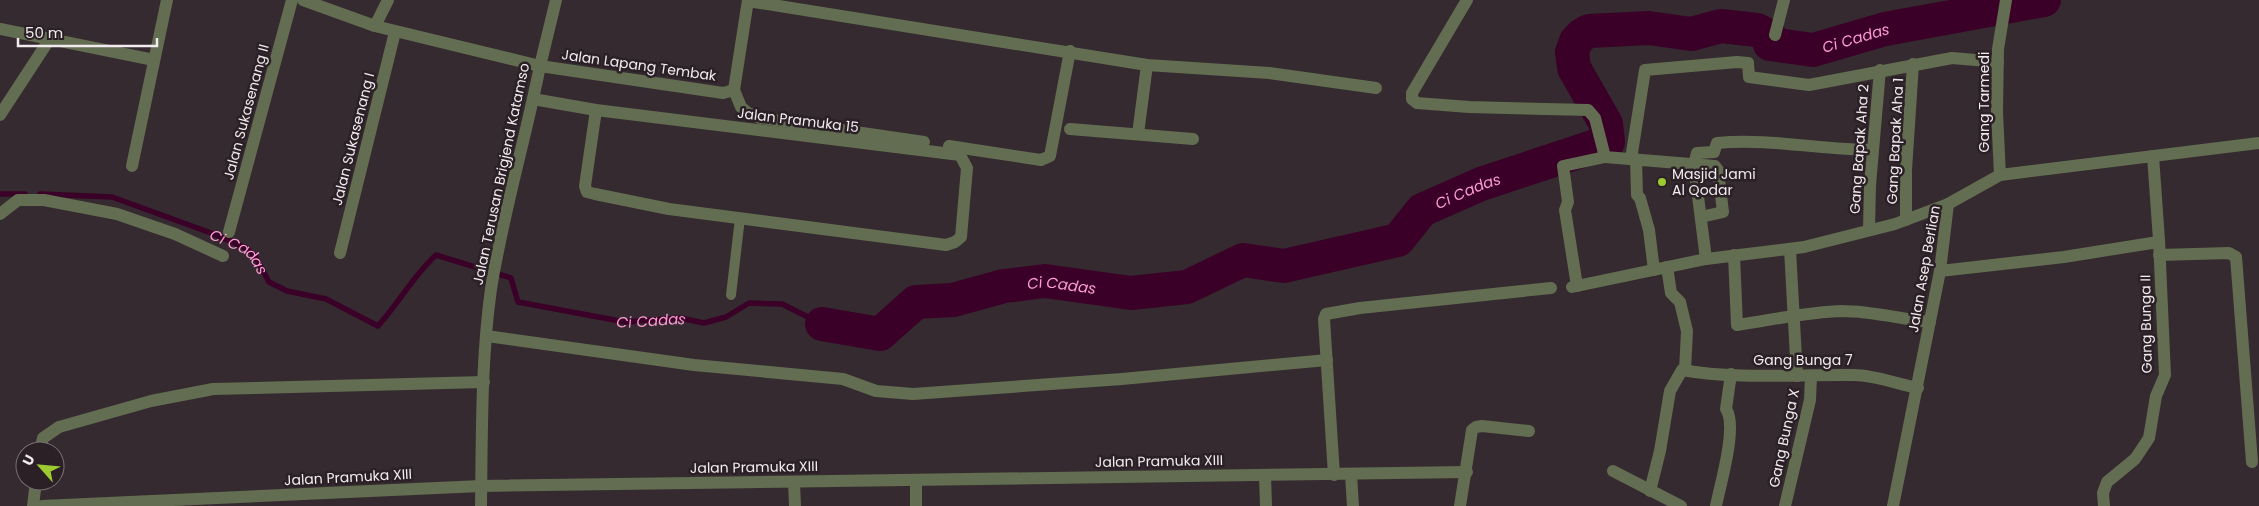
<svg xmlns="http://www.w3.org/2000/svg" width="2259" height="506" viewBox="0 0 2259 506" font-family="Poppins,sans-serif">
<style>
.lines{fill:none;stroke-linecap:round;stroke-linejoin:round}
.stream{stroke:#3b0028;stroke-width:5.5}
.river{stroke:#3b0028;stroke-width:34}
.service{stroke:#626d51;stroke-width:10}
.minor{stroke:#626d51;stroke-width:12}
.tertiary{stroke:#626d51;stroke-width:12}
.poi-dot{fill:#9cca31;stroke:#2a2026;stroke-width:2}
.labels{text-anchor:middle;dominant-baseline:central;stroke-width:5;stroke-linejoin:round;paint-order:stroke}
.street-label{font-size:14px;fill:#f1eaee;stroke:#2a2026}
.poi-label{font-size:14px;fill:#f1eaee;stroke:#2a2026;text-anchor:start}
.water-label{font-size:15px;font-style:italic;fill:#fb9cd2;stroke:#2a2026}
</style>
<rect width="100%" height="100%" fill="#352a2f"/>
<g class="lines">
<g class="stream">
<path d="M 0,194 L 25,194"/>
<path id="s1" d="M 40,194 L 112,197 L 211,233 L 246,248 L 255,256 L 269,282 L 287,291 L 326,299 L 378,326 C 399,303 413,276 436,255 L 511,278 L 518,302 L 625,322 L 680,318 L 704,323 L 726,317 L 749,303 L 782,304 L 822,324"/>
</g>
<path class="river" id="s2" d="M 822,324 L 880,334 L 916,302 L 953,300 L 1004,286 L 1045,281 L 1131,293 L 1187,287 L 1243,260 L 1284,266 L 1398,240 L 1422,210 L 1481,184 L 1608,142 L 1606,124 L 1574,68 L 1572,52 L 1576,41 L 1582,35 L 1589,31 L 1649,28 L 1691,34 L 1721,26 L 1757,30 L 1770,37 L 1770,44 L 1813,50 L 1885,29 L 2044,0"/>
<path class="service" d="M 731,295 L 740,218"/>
<g class="minor">
<path d="M 556,0 L 540,66 L 723,93 L 734,90"/>
<path d="M 748,0 L 734,90 L 741,107 L 748,113 L 760,118 L 924,142"/>
<path d="M 1467,0 L 1412,93 L 1412,99 L 1417,103 L 1469,107 L 1588,110 L 1595,118 L 1605,157 L 1715,166 L 1718,170 L 1723,212 L 1701,217"/>
<path d="M 748,1 L 1147,65 L 1269,73 L 1376,88"/>
<path d="M 375,26 L 388,0"/>
<path d="M 0,29 L 154,60"/>
<path d="M 1775,35 L 1784,0"/>
<path d="M 533,99 L 596,110 L 960,155 L 967,168 L 961,237 L 955,242 L 946,245 L 669,209 L 595,194 L 587,192 L 585,186 L 596,110"/>
<path d="M 0,115 L 49,40"/>
<path d="M 1070,129 L 1193,139"/>
<path d="M 1138,134 L 1147,65"/>
<path d="M 949,146 L 1041,160 L 1050,156 L 1070,51"/>
<path d="M 1631,159 L 1645,70 L 1737,62 L 1748,63 L 1749,77 L 1809,85 L 1952,58 L 1998,62"/>
<path d="M 1636,159 L 1637,195 L 1640,198 L 1649,230 L 1654,270"/>
<path d="M 132,166 L 167,0"/>
<path d="M 2000,175 L 1997,112 L 1998,49 L 2006,0"/>
<path d="M 0,214 L 18,200 L 44,200 L 117,214 L 175,234 L 223,256"/>
<path d="M 1906,220 L 1906,170 L 1913,64"/>
<path d="M 1869,230 L 1870,185 L 1880,70"/>
<path d="M 229,232 L 292,0"/>
<path d="M 1790,249 L 1797,376"/>
<path d="M 340,253 L 395,32"/>
<path d="M 1734,255 L 1737,325 C 1772,320 1806,312 1842,311 C 1871,311 1901,319 1930,322"/>
<path d="M 2159,255 L 2229,253 L 2236,257 L 2252,462"/>
<path d="M 1706,259 L 1694,165 L 1697,153 L 1714,152 L 1717,143 C 1770,138 1821,150 1873,150"/>
<path d="M 1667,267 L 1671,293 L 1680,302 L 1687,331 L 1685,370"/>
<path d="M 1940,271 L 2064,257 L 2158,242"/>
<path d="M 1577,286 L 1565,210 L 1568,202 L 1563,166 L 1605,157"/>
<path d="M 1572,287 L 1706,259 L 1804,247 L 1895,224 L 1948,204 L 2000,175 L 2259,143"/>
<path d="M 487,336 L 694,365 L 843,379 L 876,391 L 913,394 L 1122,379 L 1327,360"/>
<path d="M 40,451 L 43,438 L 59,427 L 151,401 L 213,389 L 484,382"/>
<path d="M 1613,471 L 1681,506"/>
<path d="M 1265,475 L 1266,506"/>
<path d="M 1334,475 L 1324,319 L 1326,314 L 1360,308 L 1551,288"/>
<path d="M 1351,475 L 1353,506"/>
<path d="M 916,480 L 916,506"/>
<path d="M 794,482 L 795,506"/>
<path d="M 1650,491 L 1660,451 L 1670,391 L 1682,370 C 1738,380 1797,374 1854,375 C 1874,375 1897,384 1918,388"/>
<path d="M 33,506 L 36,481"/>
<path d="M 42,506 L 481,486 L 1467,472"/>
<path d="M 1460,506 L 1472,430 L 1476,427 L 1482,426 L 1529,431"/>
<path d="M 1716,506 C 1720,485 1738,426 1726,409 L 1731,374"/>
<path d="M 1785,506 L 1810,400 L 1811,376"/>
<path d="M 1893,506 L 1940,271 L 1948,204"/>
<path d="M 2104,506 L 2103,493 L 2107,482 L 2135,459 L 2149,438 L 2156,396 L 2165,375 L 2159,240 L 2153,156"/>
</g>
<path class="tertiary" d="M 303,0 L 375,26 L 540,66 C 525,141 503,214 491,289 C 481,360 482,434 481,506"/>
</g>
<circle class="poi-dot" cx="1662" cy="182" r="5"/>
<g class="labels">
<g class="street-label">
<text transform="translate(639 65) rotate(8)">Jalan Lapang Tembak</text>
<text transform="translate(1984 102) rotate(-90)">Gang Tarmedi</text>
<text transform="translate(246 112) rotate(-75)">Jalan Sukasenang II</text>
<text transform="translate(798 120) rotate(7)">Jalan Pramuka 15</text>
<text transform="translate(353 139) rotate(-76)">Jalan Sukasenang I</text>
<text transform="translate(1895 141) rotate(-87)">Gang Bapak Aha 1</text>
<text transform="translate(1859 149) rotate(-86)">Gang Bapak Aha 2</text>
<text transform="translate(501 174) rotate(-78)">Jalan Terusan Brigjend Katamso</text>
<text transform="translate(1924 269) rotate(-80)">Jalan Asep Berlian</text>
<text transform="translate(2146 324) rotate(-91)">Gang Bunga II</text>
<text x="1803" y="360">Gang Bunga 7</text>
<text transform="translate(1784 438) rotate(-78)">Gang Bunga X</text>
<text transform="translate(1159 461) rotate(-1)">Jalan Pramuka XIII</text>
<text transform="translate(754 467) rotate(-1)">Jalan Pramuka XIII</text>
<text transform="translate(348 477) rotate(-3)">Jalan Pramuka XIII</text>
</g>
<g class="poi-label">
<text x="1672" y="174">Masjid Jami<tspan x="1672" dy="16">Al Qodar</tspan></text>
</g>
<g class="water-label">
<text stroke="none"><textPath href="#s2" startOffset="1245">Ci Cadas</textPath></text>
<text stroke="none"><textPath href="#s2" startOffset="690">Ci Cadas</textPath></text>
<text stroke="none"><textPath href="#s1" startOffset="212">Ci Cadas</textPath></text>
<text stroke="none"><textPath href="#s2" startOffset="255">Ci Cadas</textPath></text>
<text stroke="none"><textPath href="#s1" startOffset="706">Ci Cadas</textPath></text>
</g>
</g>
<g transform="translate(40 466) rotate(297)"><circle r="24" fill="#2a2026" stroke="#7a7176"/>
<path d="M0-4L9 19L0 12L-9 19Z" fill="#9cca31"/>
<text y="-8" font-size="14" font-weight="bold" text-anchor="middle" fill="#f1eaee">U</text>
</g>
<path d="M18 38v8h139v-8" fill="none" stroke="#f1eaee" stroke-width="2.5"/>
<text x="25" y="38" font-size="15" fill="#f1eaee" stroke="#2a2026" stroke-width="4" paint-order="stroke">50 m</text>
</svg>
